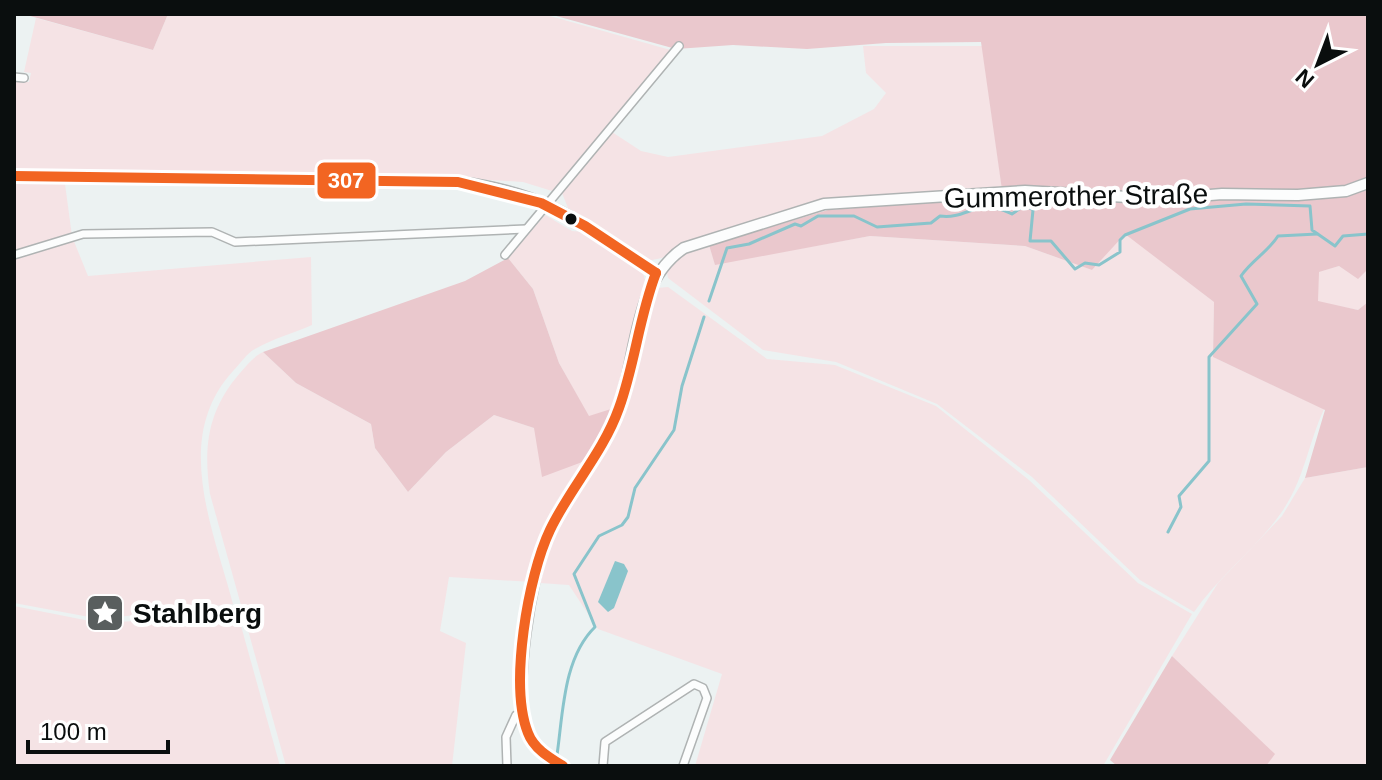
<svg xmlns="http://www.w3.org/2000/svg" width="1382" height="780" viewBox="0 0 1382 780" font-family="Arial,sans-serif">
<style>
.green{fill:#f5e3e5}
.forest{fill:#eac8cd}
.water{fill:#89c4cb}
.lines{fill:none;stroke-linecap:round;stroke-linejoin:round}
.stream{stroke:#89c4cb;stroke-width:3}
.street-casing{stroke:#afb3b3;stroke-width:10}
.secondary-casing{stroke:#afb3b3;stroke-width:13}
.street{stroke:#fcfdfd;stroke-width:7}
.secondary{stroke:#fcfdfd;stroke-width:10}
.bus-1-casing{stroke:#fff;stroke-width:16}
.bus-1{stroke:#f26522;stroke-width:10}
.bus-dot{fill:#0a0e0e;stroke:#fff;stroke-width:3}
.labels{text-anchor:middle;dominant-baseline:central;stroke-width:8;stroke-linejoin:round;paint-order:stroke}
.street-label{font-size:28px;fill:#0a0e0e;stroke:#fff}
.poi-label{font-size:28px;font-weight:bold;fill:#0a0e0e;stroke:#fff;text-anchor:start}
.line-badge{stroke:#fff;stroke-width:3}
.badge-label{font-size:22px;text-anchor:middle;font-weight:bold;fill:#fff}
</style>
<rect width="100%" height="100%" fill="#ecf2f2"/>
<g class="green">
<path d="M 168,14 L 543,14 L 674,51 L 552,191 L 523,182 L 457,178 L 14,171 L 14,81 L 29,82 L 31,73 L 24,72 L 36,18 L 153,50 Z"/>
<path d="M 863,46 L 982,46 L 1002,188 L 823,200 L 683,244 L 662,258 L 647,261 L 568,208 L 562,193 L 612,132 L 641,151 L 668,157 L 822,136 L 874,109 L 886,93 L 866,73 Z"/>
<path d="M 14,181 L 65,184 L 72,236 L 14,250 Z"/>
<path d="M 545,215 L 572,231 L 584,232 L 642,270 L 646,283 L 614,408 L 589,417 L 559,363 L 533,289 L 508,258 Z"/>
<path d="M 1125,233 L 1214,302 L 1213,357 L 1324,409 C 1308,444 1304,481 1281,513 C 1256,549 1220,575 1194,612 L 1140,580 L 1032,477 L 937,404 L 836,362 L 763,350 L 668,278 L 666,267 L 684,252 L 709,245 L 715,264 L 870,236 L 1025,246 L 1092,270 Z"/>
<path d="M 73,239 L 88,276 L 311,257 L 312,325 C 294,333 272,339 255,349 C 247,353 240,364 233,371 C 172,438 213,528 233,604 L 100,619 L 14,603 L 14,258 L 21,253 Z"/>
<path d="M 1339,266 L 1358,278 L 1368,269 L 1368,302 L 1358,310 L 1318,302 L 1318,272 Z"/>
<path d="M 668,287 L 767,359 L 835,365 L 936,406 L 1029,480 L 1138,583 L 1192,614 L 1103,766 L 695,766 L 722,674 L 598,629 L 569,585 L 540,583 L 550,540 L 594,470 L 622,411 L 657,288 Z"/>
<path d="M 263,352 L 296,383 L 371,424 L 375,448 L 408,492 L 446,452 L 494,415 L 534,428 L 585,461 L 542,534 L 532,582 L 449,577 L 440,631 L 466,643 L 452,766 L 286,766 L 210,494 C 203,446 208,410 240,373 C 247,365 253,357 263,352 Z"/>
<path d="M 1368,467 L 1368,766 L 1266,766 L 1274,754 L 1172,656 L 1218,583 L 1282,516 L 1305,478 Z"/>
<path d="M 14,606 L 100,623 L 238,615 L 280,766 L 14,766 Z"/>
</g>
<g class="forest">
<path d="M 23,14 L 168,14 L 153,50 Z"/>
<path d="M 549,14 L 1368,14 L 1368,269 L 1358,279 L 1339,266 L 1319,272 L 1318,301 L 1358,310 L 1368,302 L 1368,467 L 1305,478 L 1325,410 L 1213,357 L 1214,302 L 1125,234 L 1092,270 L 1025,246 L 870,236 L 715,265 L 709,245 L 828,210 L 1003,197 L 981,42 L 886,43 L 807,49 L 733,45 L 676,49 Z"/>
<path d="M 508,258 L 533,289 L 559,363 L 589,416 L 614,408 L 585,461 L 542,477 L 534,428 L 494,415 L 446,452 L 408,492 L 375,448 L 371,424 L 296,383 L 263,352 L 465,281 Z"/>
<path d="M 1172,656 L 1275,754 L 1266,766 L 1117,766 L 1110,760 Z"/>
</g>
<path class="water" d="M 615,561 L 624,564 L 628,571 L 614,608 L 608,612 L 598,602 Z"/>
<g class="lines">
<g class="stream">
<path d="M 709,301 L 727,248 L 749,244 L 795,224 L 801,226 L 818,216 L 854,216 L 877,227 L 931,223 L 940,216 C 968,220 977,196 1012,214 L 1025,205 L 1033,210 L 1030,241 L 1051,241 L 1075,269 L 1085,263 L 1099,265 L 1120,252 L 1120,240 L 1125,235 L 1190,209 L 1246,204 L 1310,206 L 1312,230 L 1335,246 L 1343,236 L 1368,234"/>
<path d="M 1168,532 L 1181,507 L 1179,496 L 1209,461 L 1209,357 L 1257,304 L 1241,276 C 1252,260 1268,252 1278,236 L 1317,234"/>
<path d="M 557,755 C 563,714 563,658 595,627 L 574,574 L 599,536 L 622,525 L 628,517 L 635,488 L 674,430 L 682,386 L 704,317"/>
</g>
<g class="street-casing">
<g id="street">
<path d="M 14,77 L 24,78"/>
<path d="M 14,255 L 83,234 L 212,232 L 235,242 L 526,229"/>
<path d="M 505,255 L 679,46"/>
<path d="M 507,766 L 506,737 L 516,715 L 523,713"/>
<path d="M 603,766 L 605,742 L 694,684 L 703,688 L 707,698 L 683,766"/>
</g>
</g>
<g class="secondary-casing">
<g id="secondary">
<path d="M 14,176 L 458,182 C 549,193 583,224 656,273"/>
<path d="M 563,766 C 549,757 535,749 528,733 C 510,697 532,573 547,535 C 566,490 603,453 619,407 C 637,354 634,281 684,248 L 824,204 L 1025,191 L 1162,199 L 1222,194 L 1298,195 L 1346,191 L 1368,183"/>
</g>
</g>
<use href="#street" class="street"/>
<use href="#secondary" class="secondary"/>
<g class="bus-1-casing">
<g id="bus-1">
<path d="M 14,176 L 458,182 L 541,203 L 585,226 L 656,273"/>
<path d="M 563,766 C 550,758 534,749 528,733 C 509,685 528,576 550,530 C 570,488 603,453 619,408 C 635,364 639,317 656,273"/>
</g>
</g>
<use href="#bus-1" class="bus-1"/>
</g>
<defs>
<g id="sight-square" transform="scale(2)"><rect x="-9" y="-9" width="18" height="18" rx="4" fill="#595e5e" stroke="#fff"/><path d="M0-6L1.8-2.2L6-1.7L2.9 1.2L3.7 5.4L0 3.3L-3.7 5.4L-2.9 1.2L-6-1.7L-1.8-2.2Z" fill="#fff"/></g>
</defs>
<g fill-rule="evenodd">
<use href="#sight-square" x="105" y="613"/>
</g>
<circle class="bus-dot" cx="571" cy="219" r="7"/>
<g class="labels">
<g class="street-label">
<text transform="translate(1076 196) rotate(-1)">Gummerother Straße</text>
</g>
<g class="poi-label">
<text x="133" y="613">Stahlberg</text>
</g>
</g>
<rect class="line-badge" x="316" y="161" width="61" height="39" rx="8" fill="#f26522"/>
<g class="badge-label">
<text x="346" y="188">307</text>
</g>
<rect width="1382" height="780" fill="none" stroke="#0a0e0e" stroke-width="32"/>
<g transform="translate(1318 64) rotate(222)" stroke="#ffffff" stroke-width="6" paint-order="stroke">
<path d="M0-6L14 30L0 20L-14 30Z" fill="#0a0e0e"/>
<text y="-12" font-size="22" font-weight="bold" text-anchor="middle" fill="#0a0e0e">N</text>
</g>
<path d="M28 740v12h140v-12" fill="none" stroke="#0a0e0e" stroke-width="4"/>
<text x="40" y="740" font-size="24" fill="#0a0e0e" stroke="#ffffff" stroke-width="6" paint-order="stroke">100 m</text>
</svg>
